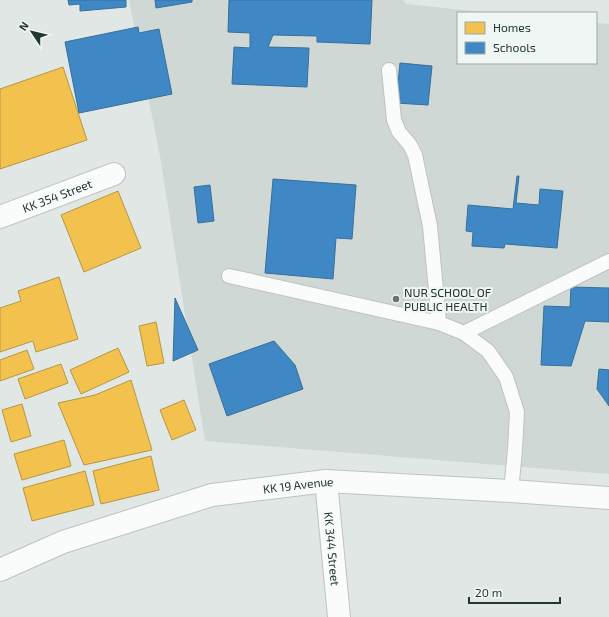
<svg xmlns="http://www.w3.org/2000/svg" width="609" height="617" viewBox="0 0 609 617" font-family="'Exo 2',sans-serif">
<style>
.built{fill:#cfd8d4}
.homes{fill:#f2c14e;stroke:#b39846}
.schools{fill:#3f88c5;stroke:#367099}
.lines{fill:none;stroke-linecap:round;stroke-linejoin:round}
.service-casing{stroke:#bec3c1;stroke-width:16}
.minor-casing{stroke:#bec3c1;stroke-width:24}
.tertiary-casing{stroke:#bec3c1;stroke-width:24}
.service{stroke:#fafbfb;stroke-width:14}
.minor{stroke:#fafbfb;stroke-width:22}
.tertiary{stroke:#fafbfb;stroke-width:22}
.poi-dot{fill:#647570;stroke:#eff6f3;stroke-width:1.5}
.labels{text-anchor:middle;dominant-baseline:central;stroke-width:4;stroke-linejoin:round;paint-order:stroke}
.street-label{font-size:12px;fill:#213832;stroke:#eff6f3}
.poi-label{font-size:12px;fill:#213832;stroke:#eff6f3;text-anchor:start}
</style>
<rect width="100%" height="100%" fill="#e1e7e4"/>
<path class="built" d="M 129,0 L 403,0 L 406,4 L 493,13 L 458,13 L 458,63 L 596,63 L 596,23 L 609,24 L 609,474 L 205,441 L 160,156 Z"/>
<g class="homes">
<path d="M 63,67 L 87,140 L 0,169 L 0,89 Z"/>
<path d="M 118,191 L 141,248 L 84,272 L 61,215 Z"/>
<path d="M 59,277 L 78,339 L 36,352 L 33,341 L 0,352 L 0,308 L 21,301 L 18,291 Z"/>
<path d="M 156,322 L 164,363 L 147,366 L 139,326 Z"/>
<path d="M 118,348 L 129,372 L 81,394 L 70,370 Z"/>
<path d="M 27,350 L 34,369 L 0,381 L 0,360 Z"/>
<path d="M 61,364 L 68,383 L 25,399 L 18,379 Z"/>
<path d="M 131,380 L 152,450 L 84,465 L 58,403 L 95,395 Z"/>
<path d="M 184,400 L 196,430 L 172,440 L 160,410 Z"/>
<path d="M 22,404 L 31,436 L 11,442 L 2,410 Z"/>
<path d="M 64,440 L 71,466 L 22,480 L 14,454 Z"/>
<path d="M 151,456 L 159,490 L 101,504 L 93,471 Z"/>
<path d="M 85,471 L 94,505 L 32,521 L 23,488 Z"/>
</g>
<g class="schools">
<path d="M 68,0 L 126,0 L 126,7 L 80,11 L 80,4 L 69,5 Z"/>
<path d="M 155,0 L 192,0 L 192,2 L 156,8 Z"/>
<path d="M 229,0 L 372,0 L 370,44 L 317,42 L 317,36 L 273,35 L 268,47 L 309,48 L 307,87 L 232,84 L 234,47 L 250,48 L 250,33 L 228,32 Z"/>
<path d="M 138,27 L 139,33 L 159,29 L 172,94 L 79,113 L 65,42 Z"/>
<path d="M 400,63 L 432,66 L 428,105 L 396,103 Z"/>
<path d="M 517,176 L 519,176 L 516,203 L 539,205 L 540,189 L 563,191 L 557,248 L 505,244 L 504,248 L 472,246 L 473,232 L 466,231 L 468,205 L 513,209 Z"/>
<path d="M 273,179 L 356,185 L 352,239 L 336,238 L 333,279 L 265,273 Z"/>
<path d="M 210,185 L 214,221 L 198,223 L 194,187 Z"/>
<path d="M 571,287 L 609,288 L 609,322 L 585,321 L 571,366 L 541,365 L 544,306 L 570,307 Z"/>
<path d="M 175,298 L 198,350 L 173,361 Z"/>
<path d="M 274,341 L 295,365 L 303,389 L 227,416 L 209,364 Z"/>
<path d="M 599,369 L 609,370 L 609,406 L 597,389 Z"/>
</g>
<g class="lines">
<g class="service-casing">
<g id="service">
<path d="M 389,70 L 394,120 L 399,132 L 410,145 L 415,155 L 430,226 L 439,323"/>
<path d="M 229,276 L 439,323 L 464,333 L 488,351 L 506,377 L 517,412 L 515,450 L 511,491"/>
<path d="M 464,333 L 609,261"/>
</g>
</g>
<g class="minor-casing">
<g id="minor">
<path id="s1" d="M 0,217 L 114,174"/>
<path id="s2" d="M 326,481 L 339,617"/>
</g>
</g>
<g class="tertiary-casing">
<g id="tertiary">
<path id="s3" d="M 0,570 L 63,542 L 212,495 L 326,481 L 511,491 L 609,498"/>
</g>
</g>
<use href="#service" class="service"/>
<use href="#minor" class="minor"/>
<use href="#tertiary" class="tertiary"/>
</g>
<circle class="poi-dot" cx="396" cy="299" r="4"/>
<g class="labels">
<g class="street-label">
<text stroke="none"><textPath href="#s1" startOffset="61">KK 354 Street</textPath></text>
<text stroke="none"><textPath href="#s3" startOffset="312">KK 19 Avenue</textPath></text>
<text stroke="none"><textPath href="#s2" startOffset="68">KK 344 Street</textPath></text>
</g>
<g class="poi-label">
<text x="404" y="292">NUR SCHOOL OF<tspan x="404" dy="14">PUBLIC HEALTH</tspan></text>
</g>
</g>
<rect x="457" y="12" width="140" height="52" fill="#eff6f3" stroke="#9daaa6"/>
<rect x="465" y="22" width="20" height="12" fill="#f2c14e" stroke="#9daaa6"/>
<text x="493" y="32" font-size="12" fill="#213832">Homes</text>
<rect x="465" y="42" width="20" height="12" fill="#3f88c5" stroke="#9daaa6"/>
<text x="493" y="52" font-size="12" fill="#213832">Schools</text>
<g transform="translate(32 32) rotate(305)" stroke="#eff6f3" stroke-width="3" paint-order="stroke">
<path d="M0-3L7 15L0 10L-7 15Z" fill="#213832"/>
<text y="-6" font-size="11" font-weight="bold" text-anchor="middle" fill="#213832">N</text>
</g>
<path d="M469 597v6h91v-6" fill="none" stroke="#213832" stroke-width="2"/>
<text x="475" y="597" font-size="12" fill="#213832" stroke="#eff6f3" stroke-width="3" paint-order="stroke">20 m</text>
</svg>
